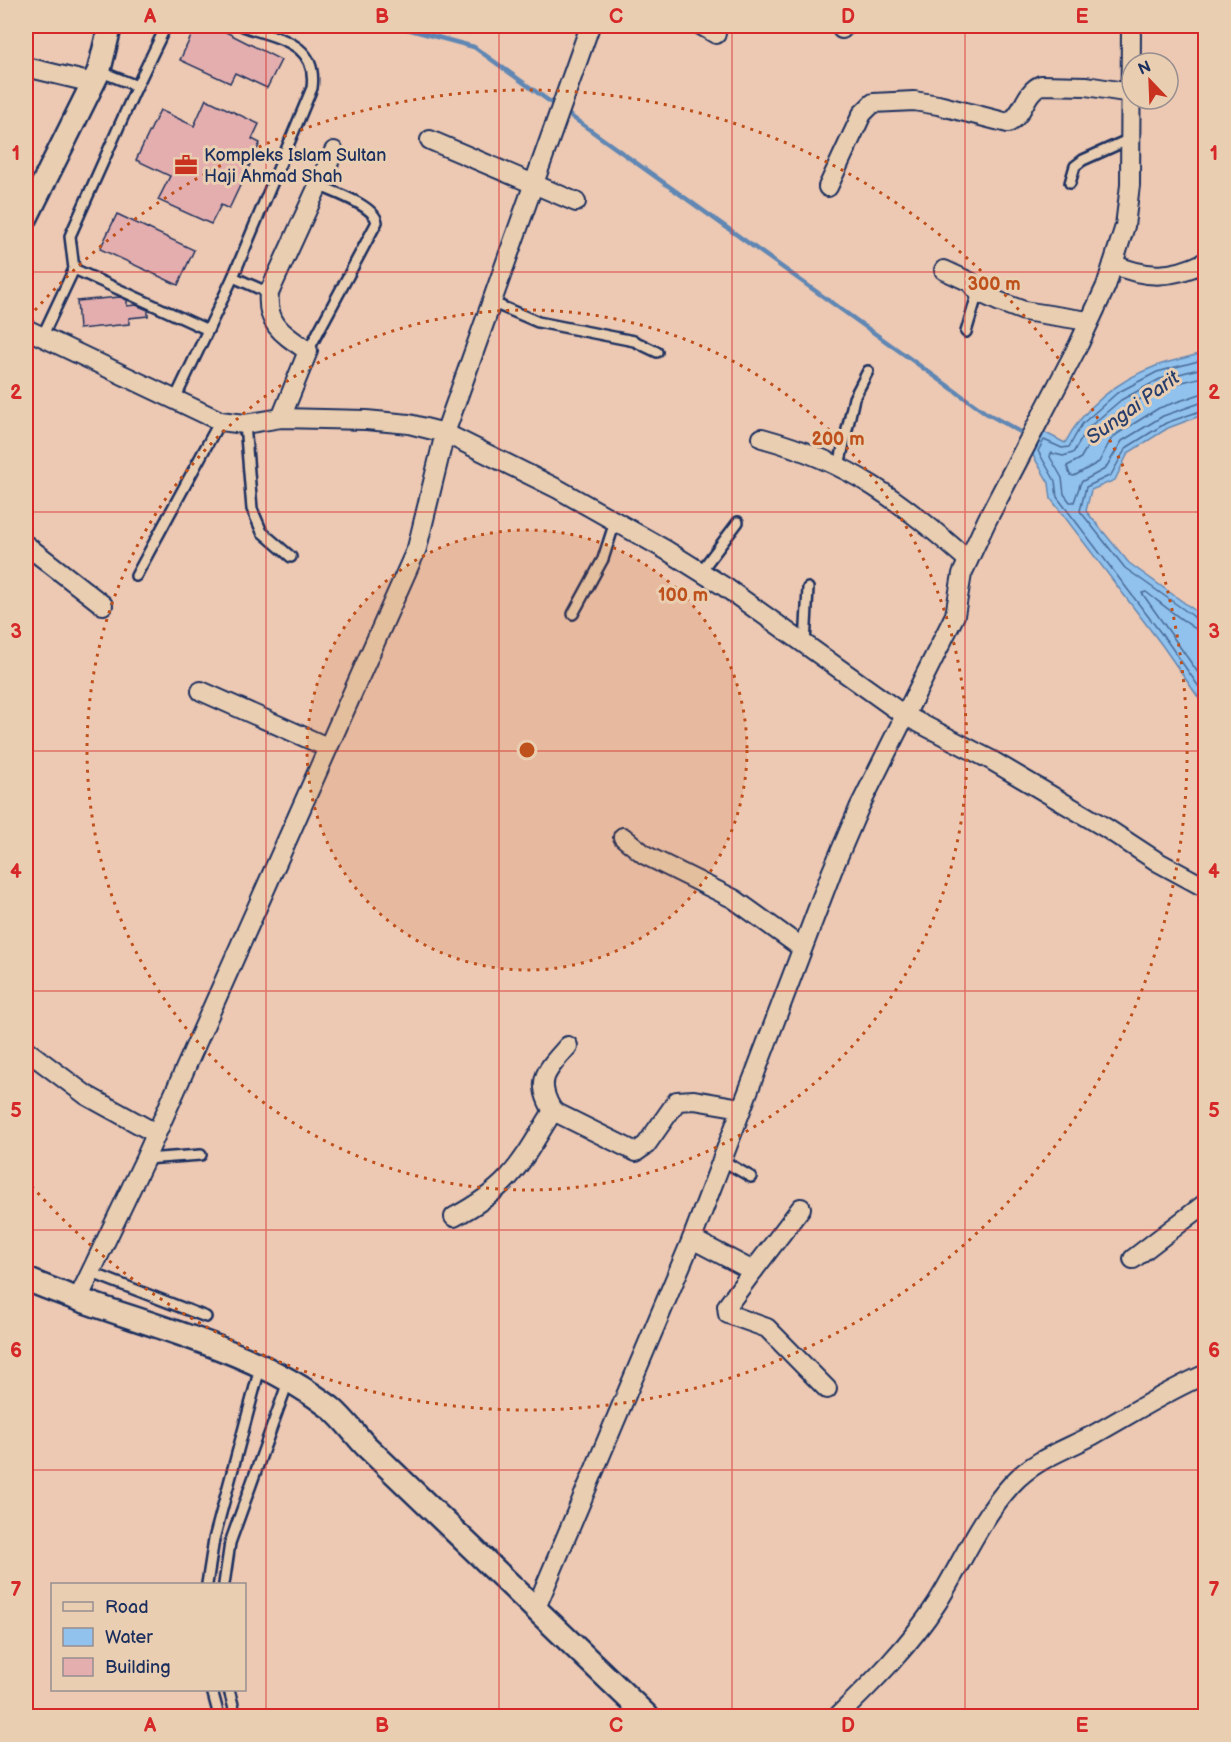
<svg xmlns="http://www.w3.org/2000/svg" width="1231" height="1742" viewBox="0 0 1231 1742" font-family="'Balsamiq Sans',sans-serif">
<style>
.water{fill:#90c2ed;stroke:#6187b4;stroke-width:1.5}
.lines{fill:none;stroke-linecap:round;stroke-linejoin:round}
.shore{stroke:#4a6a97;stroke-width:1.5}
.stream{stroke:#6187b4;stroke-width:4.5}
.building{fill:#e4aeae;stroke:#1b2f5e;stroke-width:1.5}
.service-casing{stroke:#1b2f5e;stroke-width:14}
.minor-casing{stroke:#1b2f5e;stroke-width:22}
.tertiary-casing{stroke:#1b2f5e;stroke-width:27}
.service{stroke:#eaceb1;stroke-width:9}
.minor{stroke:#eaceb1;stroke-width:18}
.tertiary{stroke:#eaceb1;stroke-width:22}
.grid{fill:none;stroke:#d62828;stroke-width:1.5;stroke-opacity:0.55}
.ring{fill:none;stroke:#bf511c;stroke-width:3;stroke-dasharray:3 6}
.labels{text-anchor:middle;dominant-baseline:central;stroke-width:6;stroke-linejoin:round;paint-order:stroke}
.poi-label{font-size:18px;fill:#1b2f5e;stroke:#eaceb1;text-anchor:start}
.water-label{font-size:20px;font-style:italic;fill:#273e6c;stroke:#eaceb1}
.centre{fill:#bf511c;stroke:#eaceb1;stroke-width:3}
.ring-label{font-size:18px;text-anchor:middle;font-weight:bold;fill:#bf511c;stroke:#eaceb1;stroke-width:6;stroke-linejoin:round;paint-order:stroke}
.neatline{fill:none;stroke:#d62828;stroke-width:2}
.grid-label{font-size:20px;text-anchor:middle;font-weight:bold;fill:#d62828}
</style>
<rect width="100%" height="100%" fill="#edc8b2"/>
<filter id="ink" filterUnits="userSpaceOnUse"><feTurbulence type="fractalNoise" baseFrequency=".0167" numOctaves="2"/><feDisplacementMap in="SourceGraphic" scale="12" xChannelSelector="R" yChannelSelector="G"/><feConvolveMatrix kernelMatrix="1 2 1 2 8 2 1 2 1" color-interpolation-filters="sRGB"/></filter>
<g filter="url(#ink)">
<path class="water" d="M 1205,352 L 1205,414 L 1168,428 L 1128,453 L 1115,480 L 1091,490 L 1086,511 L 1129,563 L 1197,612 L 1205,624 L 1205,707 L 1162,645 L 1051,499 L 1049,483 L 1031,452 L 1040,430 L 1065,443 C 1083,408 1118,380 1156,366 C 1172,360 1189,358 1205,352 Z"/>
<g class="lines">
<g class="shore">
<path d="M 1206,359 L 1157,372 L 1117,393 L 1082,424 L 1069,447 L 1062,448 L 1044,440 L 1038,451 L 1055,481 L 1057,497 L 1167,641 L 1206,697"/>
<path d="M 1206,367 L 1160,379 L 1121,400 L 1088,428 L 1073,453 L 1063,456 L 1051,453 L 1050,457 L 1062,478 L 1064,494 L 1070,502 L 1074,502 L 1081,482 L 1105,469 L 1122,441 L 1163,416 L 1206,401"/>
<path d="M 1206,376 L 1163,387 L 1126,407 L 1095,434 L 1080,459 L 1067,466 L 1070,475 L 1074,476 L 1099,462 L 1110,441 L 1117,434 L 1159,408 L 1206,392"/>
<path d="M 1206,409 L 1166,423 L 1126,448 L 1111,475 L 1086,487 L 1080,511 L 1125,568 L 1193,616 L 1200,625 L 1206,626"/>
<path d="M 1206,634 C 1197,633 1157,600 1146,592 L 1142,593 L 1206,684"/>
</g>
<g class="stream">
<path d="M 396,26 L 474,47 L 556,106"/>
<path d="M 565,112 L 986,413 L 1028,436"/>
</g>
</g>
<g class="building">
<path d="M 196,26 L 214,26 L 281,60 L 267,88 L 235,73 L 230,83 L 180,60 Z"/>
<path d="M 206,99 L 259,124 L 252,139 L 260,143 L 229,209 L 221,205 L 211,224 L 158,200 L 170,176 L 136,160 L 160,110 L 194,126 Z"/>
<path d="M 117,214 L 194,250 L 178,285 L 100,249 Z"/>
<path d="M 120,297 L 127,300 L 127,306 L 136,305 L 148,310 L 148,316 L 129,318 L 129,324 L 79,329 L 77,301 Z"/>
</g>
<g class="lines">
<g class="service-casing">
<g id="service">
<path d="M 99,71 L 137,86 L 166,26"/>
<path d="M 1070,183 L 1075,166 L 1083,160 L 1132,138"/>
<path d="M 74,269 L 208,330 L 233,277 L 312,88 C 318,42 278,39 243,26"/>
<path d="M 233,277 L 269,293"/>
<path d="M 491,302 L 538,322 L 634,341 L 657,352"/>
<path d="M 966,332 L 978,292"/>
<path d="M 42,337 L 74,269 L 70,236 L 137,86"/>
<path d="M 308,351 L 377,222 C 374,205 333,192 318,185"/>
<path d="M 174,401 L 208,330"/>
<path d="M 245,424 L 252,509 L 262,532 L 291,557"/>
<path d="M 839,466 L 854,398 L 868,371"/>
<path d="M 701,571 L 738,522"/>
<path d="M 136,576 L 220,421"/>
<path d="M 573,614 L 603,559 L 615,522"/>
<path d="M 805,645 L 808,588"/>
<path d="M 145,1159 L 201,1155"/>
<path d="M 720,1159 L 751,1177"/>
<path d="M 92,1273 L 206,1317"/>
<path d="M 207,1584 L 214,1539 L 260,1368"/>
<path d="M 224,1584 L 230,1543 L 288,1382"/>
<path d="M 212,1690 L 219,1716"/>
<path d="M 229,1690 L 236,1716"/>
</g>
</g>
<g class="minor-casing">
<g id="minor">
<path d="M 702,26 L 716,34"/>
<path d="M 842,29 L 843,26"/>
<path d="M 26,67 L 93,83"/>
<path d="M 430,140 L 576,202"/>
<path d="M 828,187 L 862,114 L 873,103 L 914,101 L 938,105 L 1008,123 C 1025,114 1024,92 1041,85 L 1086,86 L 1131,93"/>
<path d="M 1113,264 C 1146,279 1173,278 1205,262"/>
<path d="M 944,270 L 970,282 L 978,292 L 1000,302 L 1024,311 L 1088,321"/>
<path d="M 26,329 L 220,421 L 245,424 L 281,418 L 366,420 L 409,424 L 445,433 L 558,489 L 666,550 L 725,587 L 904,715 L 991,760 L 1106,828 L 1158,862 L 1206,888"/>
<path d="M 281,418 L 308,351 C 283,334 266,325 269,293 L 334,151"/>
<path d="M 762,438 C 851,462 900,501 968,560"/>
<path d="M 26,545 L 103,605"/>
<path d="M 201,691 L 327,747"/>
<path d="M 623,837 L 645,855 L 734,899 L 802,948"/>
<path d="M 26,1050 L 86,1095 L 155,1133"/>
<path d="M 553,1111 C 534,1080 547,1070 568,1046"/>
<path d="M 454,1217 C 511,1187 521,1163 553,1111 L 636,1152 L 646,1145 L 677,1101 L 694,1100 L 741,1108"/>
<path d="M 692,1239 L 753,1271 L 801,1208"/>
<path d="M 1133,1259 L 1206,1203"/>
<path d="M 753,1271 L 727,1306 L 728,1314 L 767,1328 L 827,1389"/>
<path d="M 78,1299 L 145,1159 L 417,548 L 445,433 L 590,26"/>
<path d="M 536,1608 L 692,1239 L 832,871 L 859,808 L 955,615 L 962,574 L 987,520 L 1079,344 L 1106,286 L 1125,226 L 1130,185 L 1131,26"/>
<path d="M 838,1716 C 874,1681 910,1645 937,1603 C 962,1563 979,1520 1012,1484 C 1035,1459 1065,1450 1093,1435 C 1131,1414 1166,1391 1206,1374"/>
</g>
</g>
<g class="tertiary-casing">
<g id="tertiary">
<path d="M 26,218 L 99,71 L 110,26"/>
<path d="M 26,1279 C 124,1322 244,1341 331,1408 C 343,1418 354,1433 365,1445 L 647,1716"/>
</g>
</g>
<use href="#service" class="service"/>
<use href="#minor" class="minor"/>
<use href="#tertiary" class="tertiary"/>
</g>
</g>
<path class="grid" d="M 266,26 L 266,1716M 499,26 L 499,1716M 732,26 L 732,1716M 965,26 L 965,1716M 26,272 L 1206,272M 26,512 L 1206,512M 26,751 L 1206,751M 26,991 L 1206,991M 26,1230 L 1206,1230M 26,1470 L 1206,1470"/>
<circle cx="527" cy="750" r="220" fill="#bf511c" fill-opacity=".12"/>
<g class="ring">
<circle cx="527" cy="750" r="220"/>
<circle cx="527" cy="750" r="440"/>
<path d="M29 317A660 660 0 1 1 29 1183"/>
</g>
<defs>
<g id="office-bare" transform="scale(1.8)"><path d="M-6-3h4V-5.5h4V-3h4V5H-6ZM-1-4.5V-3h2v-1.5ZM-6 0V1H6V0Z" fill="#c8321e" stroke="#eaceb1" stroke-width="2.5" paint-order="stroke"/></g>
</defs>
<g fill-rule="evenodd">
<use href="#office-bare" x="186" y="165"/>
</g>
<g class="labels">
<g class="poi-label">
<text x="204" y="155">Kompleks Islam Sultan<tspan x="204" dy="21">Haji Ahmad Shah</tspan></text>
</g>
<g class="water-label">
<text transform="translate(1133 408) rotate(-36)">Sungai Parit</text>
</g>
</g>
<circle cx="527" cy="750" r="9" class="centre"/>
<g class="ring-label">
<text x="994" y="290">300 m</text>
<text x="838" y="445">200 m</text>
<text x="683" y="601">100 m</text>
</g>
<rect width="1231" height="1742" fill="none" stroke="#eaceb1" stroke-width="66"/>
<rect x="51" y="1583" width="195" height="108" fill="#eaceb1" stroke="#978e90" stroke-width="1.5"/>
<rect x="63" y="1602" width="30" height="9" fill="#eaceb1" stroke="#978e90" stroke-width="1.5"/>
<text x="105" y="1613" font-size="18" fill="#1b2f5e">Road</text>
<rect x="63" y="1628" width="30" height="18" fill="#90c2ed" stroke="#978e90" stroke-width="1.5"/>
<text x="105" y="1643" font-size="18" fill="#1b2f5e">Water</text>
<rect x="63" y="1658" width="30" height="18" fill="#e4aeae" stroke="#978e90" stroke-width="1.5"/>
<text x="105" y="1673" font-size="18" fill="#1b2f5e">Building</text>
<g transform="translate(1150 81) rotate(337)"><circle r="28" fill="#eaceb1" stroke="#978e90" stroke-width="1.5"/>
<path d="M0-4.5L10 22L0 15L-10 22Z" fill="#c8321e"/>
<text y="-9" font-size="16" font-weight="bold" text-anchor="middle" fill="#1b2f5e">N</text>
</g>
<rect x="33" y="33" width="1165" height="1676" class="neatline"/>
<g class="grid-label">
<text x="150" y="23">A</text>
<text x="382" y="23">B</text>
<text x="616" y="23">C</text>
<text x="848" y="23">D</text>
<text x="1082" y="23">E</text>
<text x="16" y="160">1</text>
<text x="1214" y="160">1</text>
<text x="16" y="399">2</text>
<text x="1214" y="399">2</text>
<text x="16" y="638">3</text>
<text x="1214" y="638">3</text>
<text x="16" y="878">4</text>
<text x="1214" y="878">4</text>
<text x="16" y="1117">5</text>
<text x="1214" y="1117">5</text>
<text x="16" y="1357">6</text>
<text x="1214" y="1357">6</text>
<text x="16" y="1596">7</text>
<text x="1214" y="1596">7</text>
<text x="150" y="1732">A</text>
<text x="382" y="1732">B</text>
<text x="616" y="1732">C</text>
<text x="848" y="1732">D</text>
<text x="1082" y="1732">E</text>
</g>
</svg>
